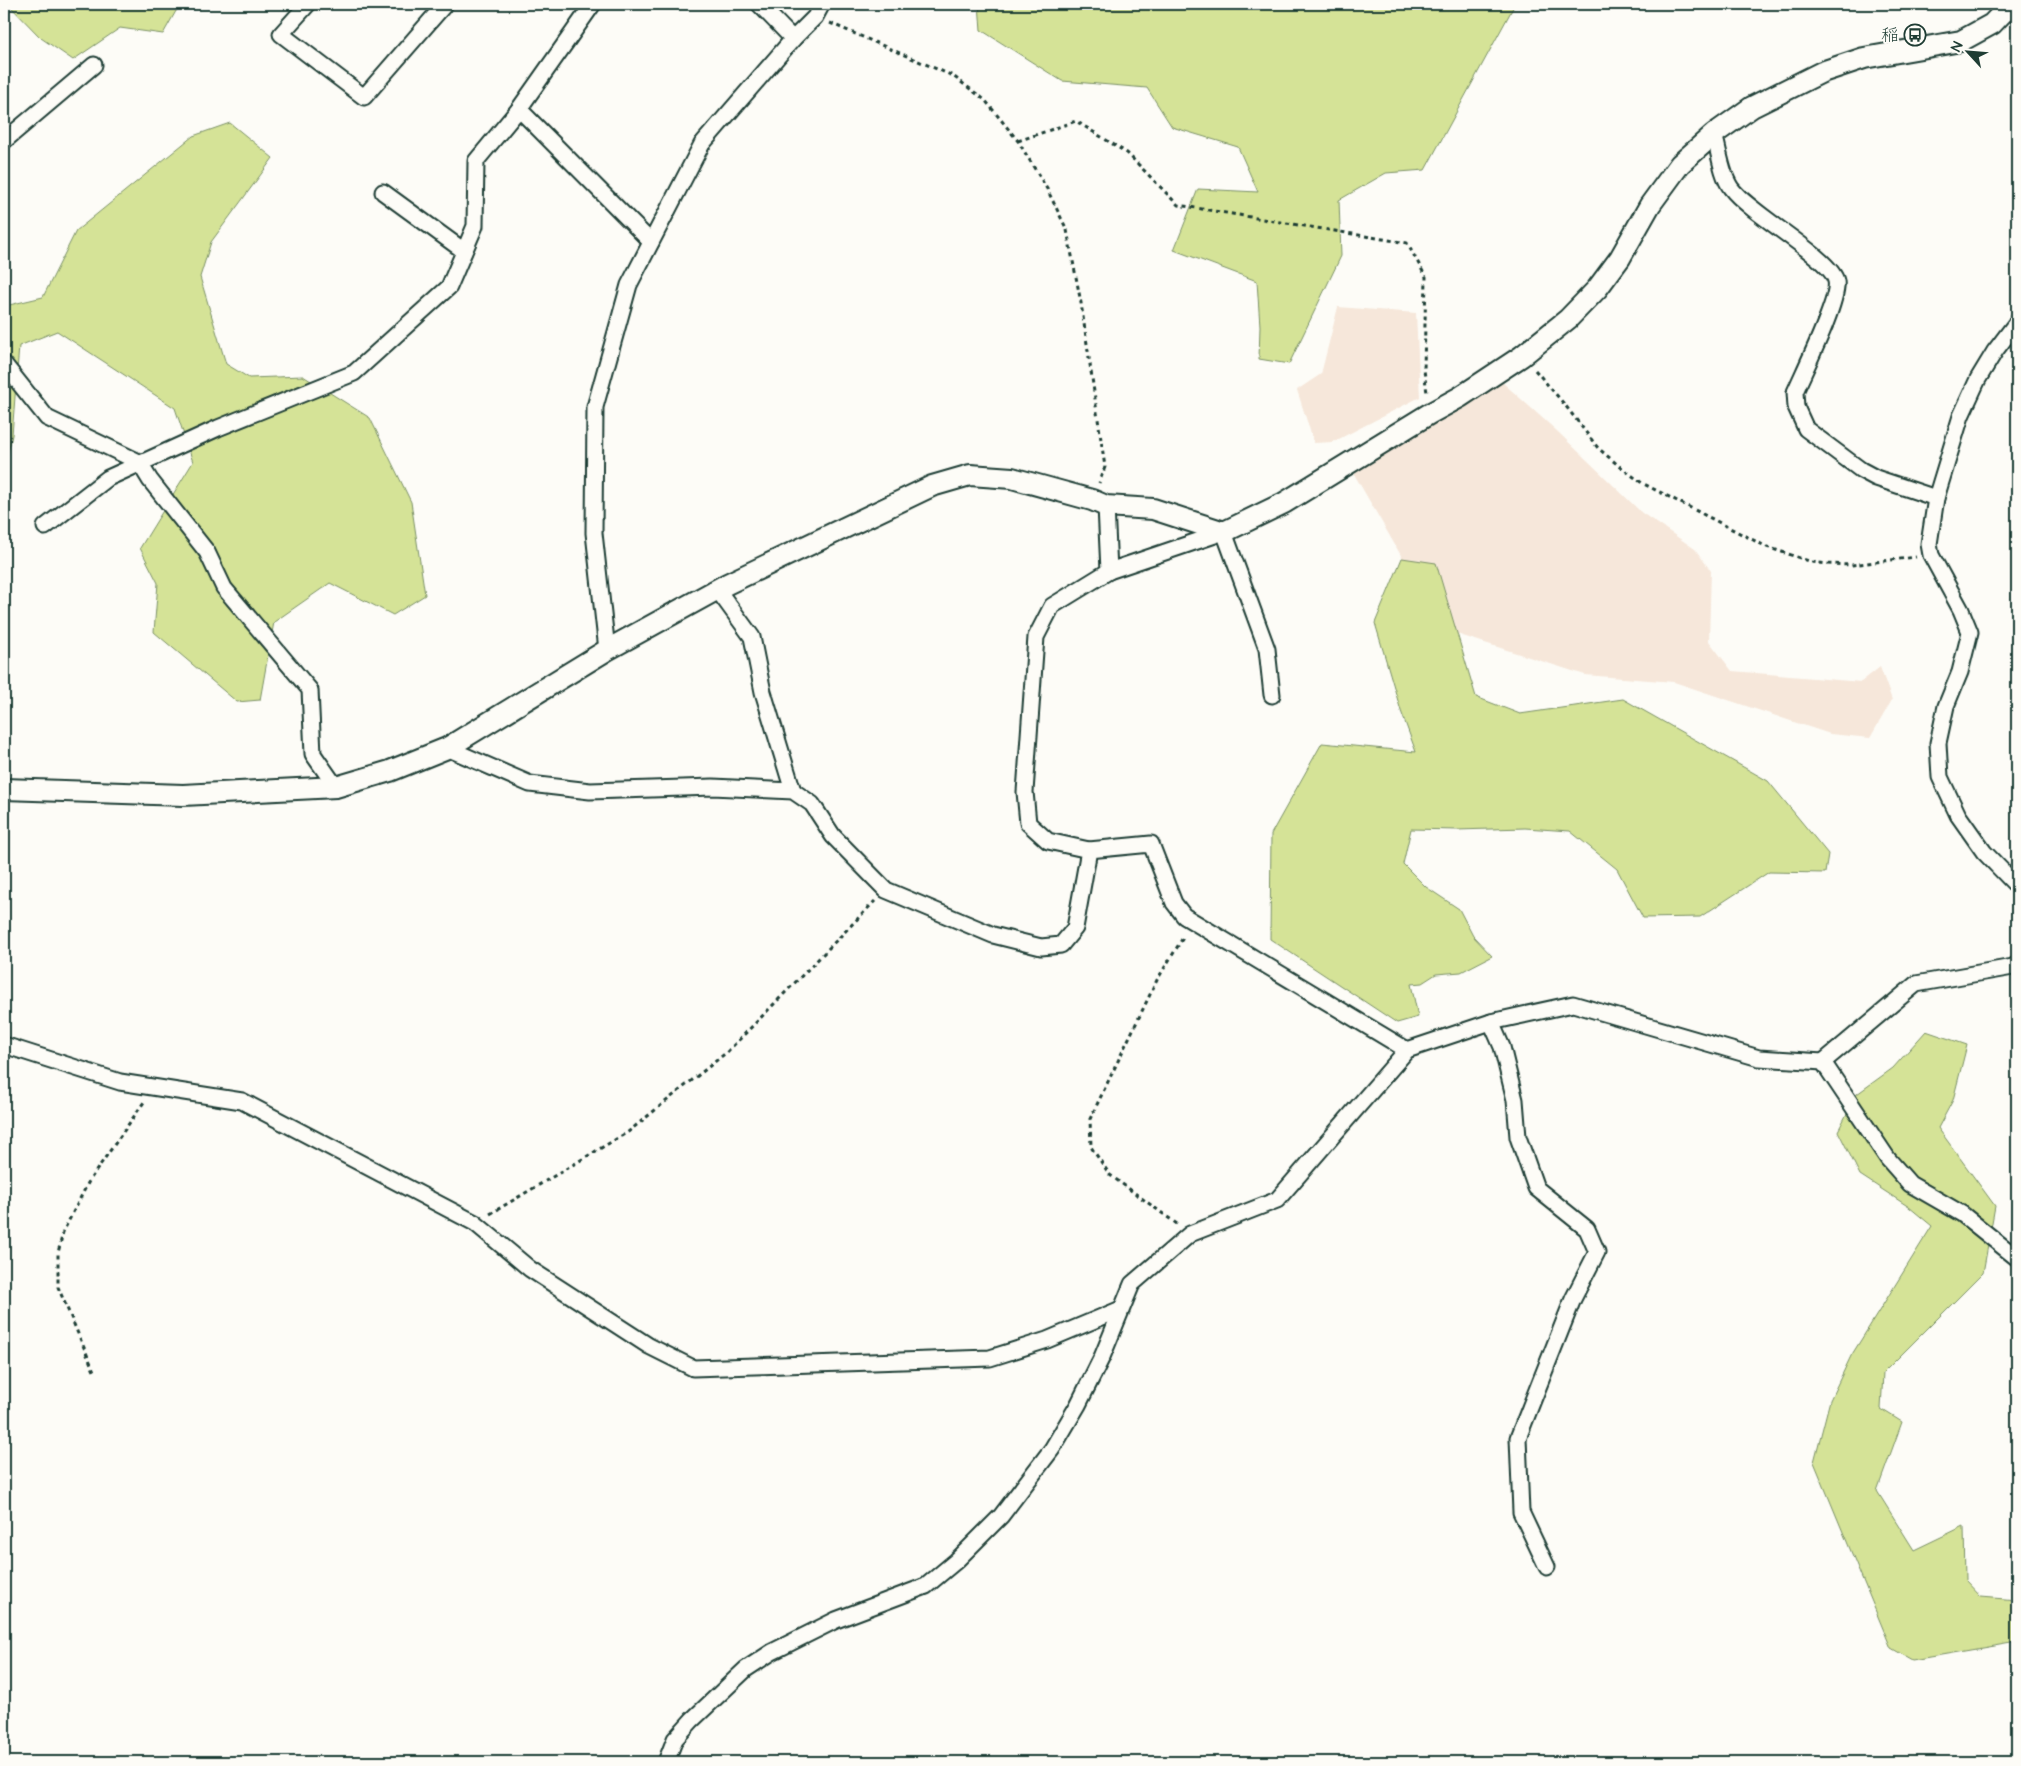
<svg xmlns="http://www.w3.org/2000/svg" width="2021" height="1766" viewBox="0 0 2021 1766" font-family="'Architects Daughter','Klee One',sans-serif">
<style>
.built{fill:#f6e7da}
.green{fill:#d5e397;stroke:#7a9066}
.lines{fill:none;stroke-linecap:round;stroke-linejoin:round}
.minor-casing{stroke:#1f3d34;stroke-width:19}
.tertiary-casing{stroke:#1f3d34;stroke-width:24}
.path{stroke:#1f3d34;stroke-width:3;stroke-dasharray:4 4;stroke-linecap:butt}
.minor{stroke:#fdfcf7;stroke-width:15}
.tertiary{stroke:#fdfcf7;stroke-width:20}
.labels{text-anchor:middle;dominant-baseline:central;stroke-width:4;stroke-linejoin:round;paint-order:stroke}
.poi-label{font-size:18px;fill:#1f3d34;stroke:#fdfcf7;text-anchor:end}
</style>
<rect width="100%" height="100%" fill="#fdfcf7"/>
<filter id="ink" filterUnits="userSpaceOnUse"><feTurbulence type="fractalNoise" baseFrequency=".02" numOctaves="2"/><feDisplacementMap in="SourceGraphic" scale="10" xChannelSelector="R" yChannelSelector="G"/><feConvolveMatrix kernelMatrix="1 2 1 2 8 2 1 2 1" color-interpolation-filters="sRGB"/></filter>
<g filter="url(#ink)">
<g class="built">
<path d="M 1338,307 L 1416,313 L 1420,397 L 1333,442 L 1314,443 L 1297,390 L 1321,374 Z"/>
<path d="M 1493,374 L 1558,432 L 1642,513 L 1695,549 L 1711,571 L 1709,641 L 1732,671 L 1861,682 L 1880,667 L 1892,700 L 1870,738 L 1830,734 L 1674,682 L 1585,675 L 1444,630 L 1354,474 Z"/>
</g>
<g class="green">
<path d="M 8,4 L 180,4 L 163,34 L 120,28 L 73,60 L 41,38 Z"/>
<path d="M 979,4 L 1515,4 L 1425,170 L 1386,173 L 1339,200 L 1341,256 L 1289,364 L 1259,359 L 1260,326 L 1257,281 L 1174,250 L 1198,189 L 1258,192 L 1238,147 L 1172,127 L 1147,88 L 1062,81 L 981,30 Z"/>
<path d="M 230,123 L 273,158 L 211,242 L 200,277 L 226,364 L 249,378 L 303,376 L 370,418 L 411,502 L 425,595 L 393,615 L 330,583 L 274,622 L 260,700 L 237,702 L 154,632 L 158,583 L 140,548 L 193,462 L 175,408 L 57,331 L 19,346 L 12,435 L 4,470 L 4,298 L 9,305 L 43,297 L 76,231 L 193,136 Z"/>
<path d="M 1402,558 L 1436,563 L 1476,697 L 1520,714 L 1623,699 L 1768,781 L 1828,854 L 1825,873 L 1769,872 L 1700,917 L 1643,918 L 1617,869 L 1570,831 L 1525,828 L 1457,830 L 1411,829 L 1403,864 L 1426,887 L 1459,909 L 1473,936 L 1492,956 L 1461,972 L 1436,974 L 1422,983 L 1411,984 L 1418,1017 L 1397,1023 L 1270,939 L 1271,834 L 1322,743 L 1416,752 L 1401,711 L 1375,623 Z"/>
<path d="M 1926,1031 L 1967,1045 L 1953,1100 L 1938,1128 L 1995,1206 L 1983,1273 L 1883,1373 L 1881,1409 L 1902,1422 L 1877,1491 L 1914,1550 L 1964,1526 L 1965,1580 L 1981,1597 L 2017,1600 L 2017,1642 L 1912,1660 L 1891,1648 L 1814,1462 L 1830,1400 L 1851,1356 L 1932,1226 L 1909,1207 L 1860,1175 L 1838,1131 L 1857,1094 L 1893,1068 Z"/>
</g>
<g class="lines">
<g class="minor-casing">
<g id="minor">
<path d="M 308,4 L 281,34 L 364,97 L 445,4"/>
<path d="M 759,4 L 793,39"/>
<path d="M 519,109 L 651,242"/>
<path d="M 1714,134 C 1719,150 1721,174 1731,188 C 1750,214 1831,258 1836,281 C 1840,299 1804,371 1795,392 L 1796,407 L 1806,429 L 1861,470 L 1876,478 L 1936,498"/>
<path d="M 4,141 L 94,65"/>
<path d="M 383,192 L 464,251"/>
<path d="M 2017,322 L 1995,351 L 1978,379 L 1961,416 L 1936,498 L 1929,544 L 1931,555 L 1961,610 L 1970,632 L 1960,672 L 1946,706 L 1938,743 L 1940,777 L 1958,815 L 1984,852 L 2017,886"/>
<path d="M 4,364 L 47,418 L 139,462 L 150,480 L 207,552 L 224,588 L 310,690 L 313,754 L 336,787"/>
<path d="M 1106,506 L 1109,571 L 1052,606 L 1036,637 L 1025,792 L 1028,823 L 1048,841 L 1089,850 L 1151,844 L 1174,903 L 1184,916 L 1407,1050"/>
<path d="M 45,527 L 108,478 L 218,428 L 354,373 L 449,287 L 475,226 L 476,161 L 519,109 L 593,4"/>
<path d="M 1109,571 L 1224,532 L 1267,649 L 1272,695"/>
<path d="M 717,589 L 752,637 L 763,692 L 793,791"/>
<path d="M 607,650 L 594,533 L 595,407 L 629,285 L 702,144 L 793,39 L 815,17 L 822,4"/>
<path d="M 447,748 L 530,784 L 590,791 L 713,787 L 793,791 L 812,804 L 833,836 L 886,890 L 993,935 L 1041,947 L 1061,945 L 1075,928 L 1089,850"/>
<path d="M 1491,1022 L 1502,1047 L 1515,1100 L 1518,1137 L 1536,1188 L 1587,1229 L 1597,1252 L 1573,1299 L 1518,1438 L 1521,1512 L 1547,1567"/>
<path d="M 4,1045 L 120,1082 L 242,1101 L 475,1223 L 530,1269 L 649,1346 L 693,1368 L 990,1358 L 1047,1340 L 1121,1309"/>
<path d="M 1823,1062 L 1888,1159 L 1910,1184 L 1962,1214 L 2017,1258"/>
<path d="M 666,1762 L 675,1739 L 692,1720 L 746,1669 L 772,1652 L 836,1620 L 926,1586 L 956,1561 L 1001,1516 L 1052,1449 L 1078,1405 L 1102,1357 L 1132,1284 L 1190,1234 L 1277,1200 L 1407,1050 L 1491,1022 L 1573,1004 L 1759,1058 L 1823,1062 L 1916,984 L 2013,967 L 2017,964"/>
</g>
</g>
<g class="tertiary-casing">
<path id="tertiary" d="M 4,789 L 183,795 L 336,787 L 390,771 L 447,748 L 607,650 L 727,584 L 932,486 L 970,475 L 1012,478 L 1092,500 L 1106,506 L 1153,509 L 1224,532 L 1284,503 L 1429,414 L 1460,397 L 1522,356 L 1568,319 L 1597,289 L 1620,258 L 1650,205 L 1680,164 L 1714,134 L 1752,107 L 1822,72 L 1864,58 L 1961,41 L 1992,24 L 2011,4"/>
</g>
<g class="path">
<path d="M 830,23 L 953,76 L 985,100 L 1018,141 L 1047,189 L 1067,230 L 1081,303 L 1105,467 L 1099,483"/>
<path d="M 1018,141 L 1076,121 L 1127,153 L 1178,205 L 1407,243 L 1426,277 L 1424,370 L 1427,393"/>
<path d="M 1535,370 L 1565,405 L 1598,448 L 1618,465 L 1642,483 L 1767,547 L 1812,562 L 1828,564 L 1852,565 L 1916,557"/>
<path d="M 490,1214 L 628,1132 L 727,1052 L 875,901"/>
<path d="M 1177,1224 L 1110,1175 L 1091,1147 L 1090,1119 L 1157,980 L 1184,936"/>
<path d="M 94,1371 L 58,1287 L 58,1253 L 63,1232 L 89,1181 L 144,1102"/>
</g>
<use href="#minor" class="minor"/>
<use href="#tertiary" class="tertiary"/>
</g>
</g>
<defs>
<g id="bus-ring" transform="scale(1.125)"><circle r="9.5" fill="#fdfcf7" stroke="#1f3d34" stroke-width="1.5"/><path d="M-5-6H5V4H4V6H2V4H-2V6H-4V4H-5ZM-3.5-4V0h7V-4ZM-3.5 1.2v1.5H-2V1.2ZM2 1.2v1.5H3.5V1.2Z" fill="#1f3d34"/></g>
</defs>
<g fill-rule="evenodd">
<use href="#bus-ring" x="1915" y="35"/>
</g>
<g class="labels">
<g class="poi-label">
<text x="1899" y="35">稲</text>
</g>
</g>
<rect width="2021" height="1766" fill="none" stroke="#fdfcf7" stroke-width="20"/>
<rect x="10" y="10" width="2001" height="1746" fill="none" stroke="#1f3d34" stroke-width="2" filter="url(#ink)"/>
<g transform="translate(1968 52) rotate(296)" stroke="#fdfcf7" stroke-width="4" paint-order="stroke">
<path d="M0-4L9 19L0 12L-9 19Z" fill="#1f3d34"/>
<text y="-8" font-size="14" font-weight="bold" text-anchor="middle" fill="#1f3d34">N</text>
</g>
</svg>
